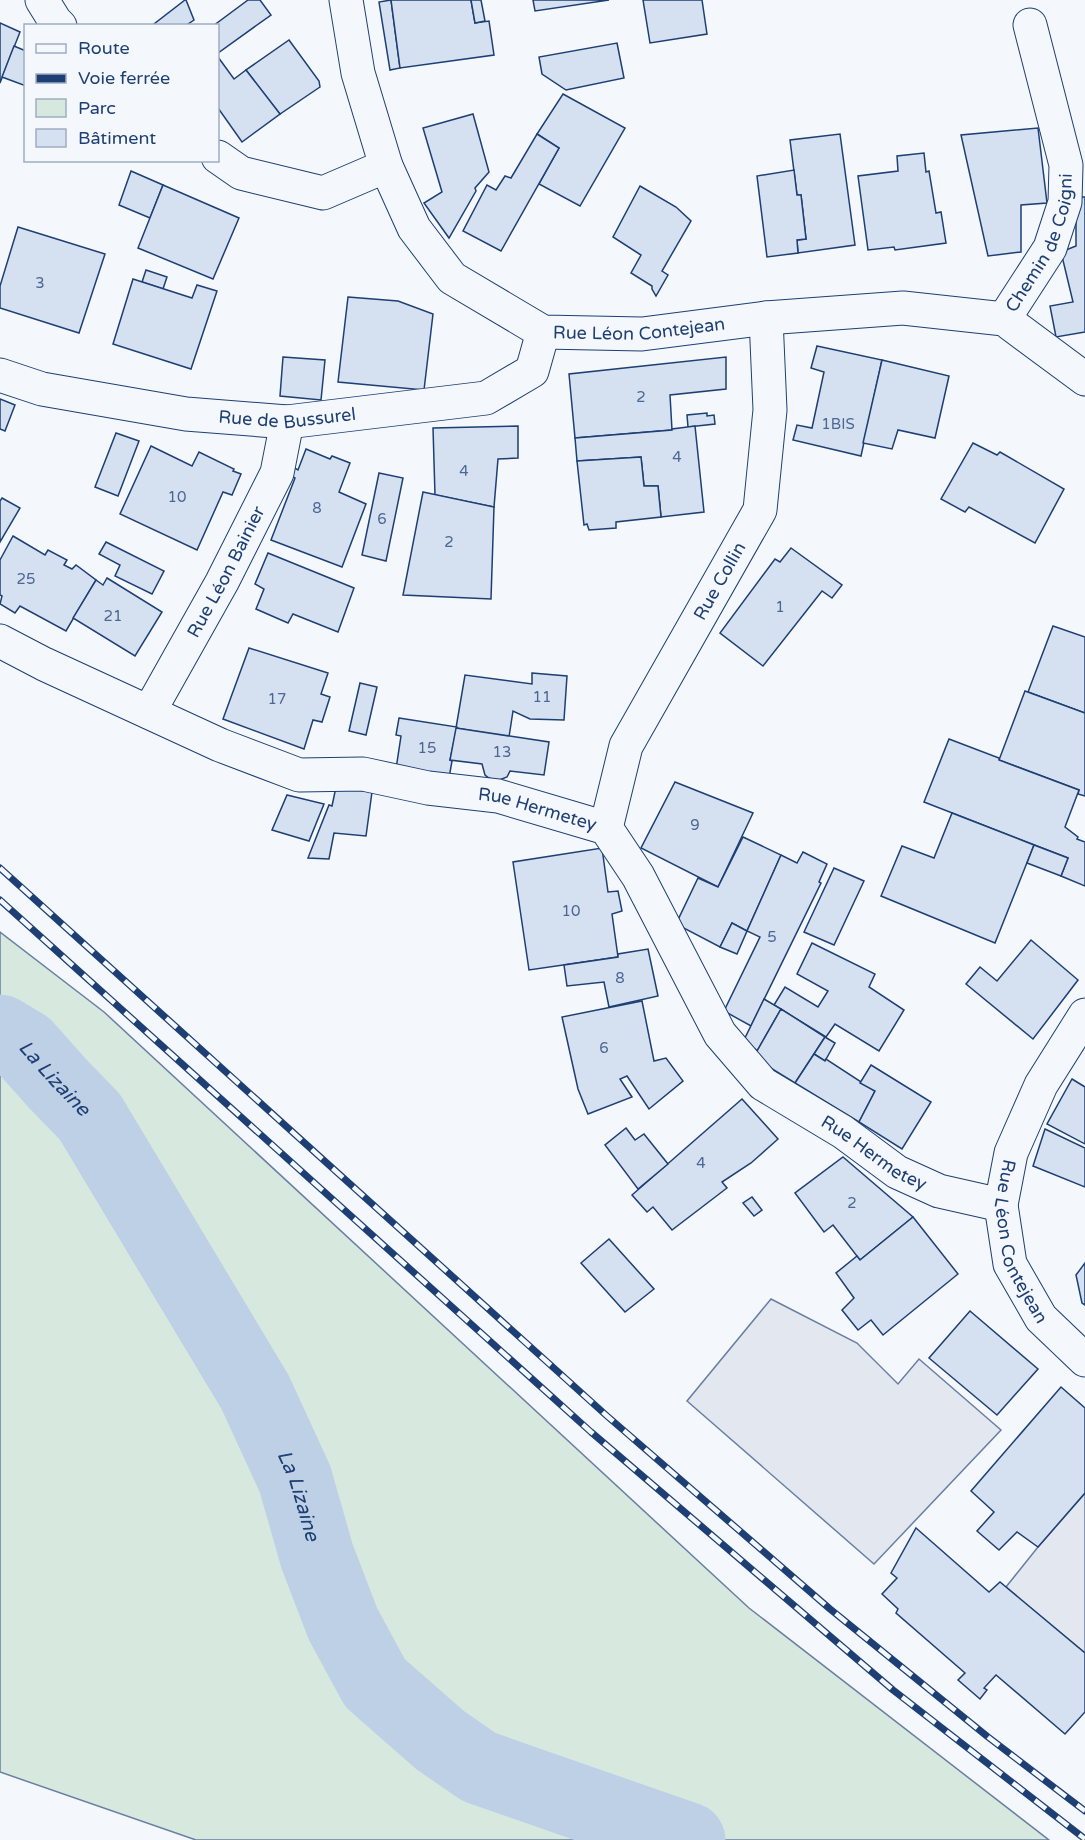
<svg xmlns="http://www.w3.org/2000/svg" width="1085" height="1840" viewBox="0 0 1085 1840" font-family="'Varela Round',sans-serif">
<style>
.green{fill:#d7e8df;stroke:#687fa3;stroke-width:1.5}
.parking{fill:#e3e8f0;stroke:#687fa3;stroke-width:1.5}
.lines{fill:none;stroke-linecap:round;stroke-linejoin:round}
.river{stroke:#bed0e5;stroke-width:75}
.building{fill:#d5e0f0;stroke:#1d3f73;stroke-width:1.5}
.minor-casing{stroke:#1d3f73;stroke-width:35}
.tertiary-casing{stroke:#1d3f73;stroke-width:35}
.minor{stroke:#f4f7fb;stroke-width:33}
.tertiary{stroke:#f4f7fb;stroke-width:33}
.rail-casing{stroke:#1d3f73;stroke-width:7}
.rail{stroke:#f4f7fb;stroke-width:4.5;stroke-dasharray:14;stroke-linecap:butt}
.labels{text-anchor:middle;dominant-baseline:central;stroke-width:4.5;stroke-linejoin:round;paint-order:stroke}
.number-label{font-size:15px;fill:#4b6792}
.street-label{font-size:18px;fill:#1d3f73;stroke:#f4f7fb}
.water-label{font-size:20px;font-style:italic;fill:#1d3f73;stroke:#f4f7fb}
</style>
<rect width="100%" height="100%" fill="#f4f7fb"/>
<path class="green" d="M 0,932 L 104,1012 L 749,1608 L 1049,1840 L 196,1840 L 0,1772 Z"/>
<g class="parking">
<path d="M 771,1299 L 857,1343 L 898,1384 L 919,1359 L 1001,1430 L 874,1564 L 687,1401 Z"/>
<path d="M 1085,1493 L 1085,1653 L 1006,1587 L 1038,1547 Z"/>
</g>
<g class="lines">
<path class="river" id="s1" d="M 0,1032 L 25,1047 L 58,1084 L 90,1117 L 255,1392 L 295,1479 L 317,1556 L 343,1624 L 375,1683 L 440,1740 L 479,1767 L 688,1840"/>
</g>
<g class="building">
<path d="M 185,0 L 186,0 L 194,20 L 185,26 L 155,26 L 154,24 Z"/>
<path d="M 248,0 L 260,0 L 271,15 L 218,53 L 218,26 L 213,26 Z"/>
<path d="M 391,0 L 400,68 L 390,70 L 379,2 Z"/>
<path d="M 391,0 L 471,0 L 475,23 L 489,21 L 494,55 L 400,68 Z"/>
<path d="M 471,0 L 481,0 L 485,21 L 475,23 Z"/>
<path d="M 533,0 L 609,0 L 535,11 Z"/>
<path d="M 643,0 L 702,0 L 707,34 L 650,43 Z"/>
<path d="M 0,23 L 20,32 L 0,83 Z"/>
<path d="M 289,40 L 319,81 L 320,87 L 280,114 L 246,70 Z"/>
<path d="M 617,43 L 624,78 L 566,90 L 542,74 L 539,57 Z"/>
<path d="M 14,46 L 26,51 L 26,86 L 2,77 Z"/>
<path d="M 218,57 L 234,79 L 246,70 L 280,114 L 242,142 L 218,108 Z"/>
<path d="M 563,94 L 625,128 L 580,206 L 539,184 L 559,148 L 537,134 Z"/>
<path d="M 473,114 L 489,172 L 475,188 L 476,191 L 449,238 L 424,203 L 442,192 L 423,128 Z"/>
<path d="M 1038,128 L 1047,203 L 1021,205 L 1021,252 L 988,256 L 961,135 Z"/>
<path d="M 537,134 L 559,148 L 501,251 L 463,231 L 487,185 L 496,190 L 505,176 L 511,178 Z"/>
<path d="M 840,134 L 855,245 L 798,253 L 797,240 L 806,239 L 801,195 L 797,195 L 790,140 Z"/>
<path d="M 924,153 L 926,172 L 929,171 L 936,213 L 941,212 L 946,243 L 895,250 L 894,247 L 868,250 L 858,176 L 898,171 L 897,156 Z"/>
<path d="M 794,170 L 797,195 L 801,195 L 806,239 L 797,240 L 798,253 L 767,257 L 757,176 Z"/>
<path d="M 131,171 L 163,185 L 150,218 L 119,205 Z"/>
<path d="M 163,185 L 239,218 L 213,279 L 138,248 Z"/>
<path d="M 640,186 L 676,207 L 691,221 L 662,271 L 668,275 L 656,296 L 652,289 L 652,286 L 631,273 L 641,255 L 613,237 Z"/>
<path d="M 1076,197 L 1085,197 L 1085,332 L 1056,337 L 1050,306 L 1073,302 L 1061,252 L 1076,246 Z"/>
<path d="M 18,227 L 105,254 L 79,333 L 0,308 L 0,286 Z"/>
<path d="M 146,270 L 167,277 L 163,289 L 142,282 Z"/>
<path d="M 133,279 L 192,298 L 197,285 L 217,291 L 191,369 L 113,344 Z"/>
<path d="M 348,297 L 398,301 L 433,314 L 424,390 L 338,382 Z"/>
<path d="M 817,346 L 882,360 L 861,456 L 793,440 L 797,425 L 812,428 L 824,372 L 811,368 Z"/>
<path d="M 283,357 L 325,360 L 321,400 L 280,396 Z"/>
<path d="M 726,357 L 726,389 L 670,395 L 672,430 L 575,438 L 569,374 Z"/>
<path d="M 882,360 L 949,376 L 935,438 L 898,430 L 892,449 L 863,443 Z"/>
<path d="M 0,399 L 15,405 L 5,431 L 0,429 Z"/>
<path d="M 707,413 L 707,416 L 714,415 L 715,424 L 688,427 L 687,415 Z"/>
<path d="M 518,426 L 518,458 L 498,459 L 494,507 L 435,495 L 433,428 Z"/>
<path d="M 695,426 L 704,512 L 661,517 L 658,486 L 644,486 L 641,457 L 577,461 L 575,438 L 672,430 L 672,429 Z"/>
<path d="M 116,433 L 139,441 L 118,496 L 95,487 Z"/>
<path d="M 973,443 L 997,455 L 1000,452 L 1064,489 L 1035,543 L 969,507 L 965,512 L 941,499 Z"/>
<path d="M 151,446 L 192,466 L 199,452 L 234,469 L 233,471 L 241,474 L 232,495 L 223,492 L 197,550 L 120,514 Z"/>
<path d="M 306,449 L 330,459 L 332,456 L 350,463 L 339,492 L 366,504 L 342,567 L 271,540 L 295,478 L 290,475 L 293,467 L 298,470 Z"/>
<path d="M 641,457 L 644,486 L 658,486 L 661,517 L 616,522 L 616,528 L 589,530 L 587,524 L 584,525 L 577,461 Z"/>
<path d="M 379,473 L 403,478 L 386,561 L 362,555 Z"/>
<path d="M 423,492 L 494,507 L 491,599 L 403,595 Z"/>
<path d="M 2,498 L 20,508 L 0,542 L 0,501 Z"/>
<path d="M 13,536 L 45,555 L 48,550 L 67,560 L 64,565 L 72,569 L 76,565 L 96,580 L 66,631 L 20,606 L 15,613 L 0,604 L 2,596 L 0,595 L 0,560 Z"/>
<path d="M 106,542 L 164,571 L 152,594 L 115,576 L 120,565 L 99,554 Z"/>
<path d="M 791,548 L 842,585 L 832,598 L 822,591 L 763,666 L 720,633 L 775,559 L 780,562 Z"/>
<path d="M 268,553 L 354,588 L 338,632 L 293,614 L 288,623 L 256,609 L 264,589 L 255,584 Z"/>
<path d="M 107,578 L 162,612 L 135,656 L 73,618 L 96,580 L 103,585 Z"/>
<path d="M 1053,626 L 1085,637 L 1085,713 L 1028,692 Z"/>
<path d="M 249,648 L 328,673 L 321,694 L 330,697 L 322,722 L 313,720 L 304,749 L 223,719 Z"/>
<path d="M 532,673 L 567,676 L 564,720 L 530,719 L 513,711 L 509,737 L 456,728 L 465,675 L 532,684 Z"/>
<path d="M 360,683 L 377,687 L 366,735 L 349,731 Z"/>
<path d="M 1025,691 L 1085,713 L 1085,796 L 1078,794 L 1079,790 L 999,760 Z"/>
<path d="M 399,718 L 457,727 L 450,760 L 452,761 L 449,778 L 396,769 L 401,736 L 396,735 Z"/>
<path d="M 456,728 L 549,742 L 544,775 L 510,771 L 507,777 L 497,781 L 489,778 L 485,775 L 482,764 L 450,760 Z"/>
<path d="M 949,739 L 999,758 L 999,760 L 1079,790 L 1065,827 L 1078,837 L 1077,839 L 1085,842 L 1085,886 L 1061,876 L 1068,858 L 924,802 Z"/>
<path d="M 675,782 L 753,813 L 718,887 L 641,848 Z"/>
<path d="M 336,787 L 372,792 L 366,836 L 334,833 L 329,859 L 308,858 L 329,805 L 332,806 Z"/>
<path d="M 287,795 L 324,804 L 309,841 L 272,830 Z"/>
<path d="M 952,813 L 1034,845 L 995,943 L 881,896 L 902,846 L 934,858 Z"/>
<path d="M 743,837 L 781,855 L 747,931 L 732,923 L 720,947 L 676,924 L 698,878 L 718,887 Z"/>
<path d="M 1034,845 L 1068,858 L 1061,876 L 1027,863 Z"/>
<path d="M 602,848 L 608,892 L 618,891 L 622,911 L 612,914 L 618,957 L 529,970 L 513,862 Z"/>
<path d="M 803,852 L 827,864 L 819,882 L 821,883 L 751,1026 L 724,1011 L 760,937 L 747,931 L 781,855 L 797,863 Z"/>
<path d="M 834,868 L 864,881 L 834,945 L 804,932 Z"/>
<path d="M 732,923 L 747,931 L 737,954 L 720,947 Z"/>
<path d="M 1031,940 L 1078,980 L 1033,1039 L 966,984 L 980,967 L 997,981 Z"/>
<path d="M 812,943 L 875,974 L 869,987 L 904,1010 L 879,1051 L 835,1024 L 826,1037 L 774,1005 L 785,987 L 818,1007 L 828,991 L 797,974 Z"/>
<path d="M 648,949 L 658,996 L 609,1007 L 604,982 L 567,986 L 564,965 L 618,957 L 618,954 Z"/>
<path d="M 764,999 L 781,1009 L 757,1051 L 743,1042 Z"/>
<path d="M 642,1001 L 654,1061 L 666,1058 L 683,1081 L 649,1109 L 627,1076 L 620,1079 L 632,1097 L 588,1114 L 578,1089 L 562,1017 Z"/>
<path d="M 781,1009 L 825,1037 L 795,1083 L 751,1056 L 755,1049 L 757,1051 Z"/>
<path d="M 825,1037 L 835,1043 L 825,1061 L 814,1054 Z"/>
<path d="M 814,1054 L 825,1061 L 826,1059 L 875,1091 L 859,1122 L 795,1083 Z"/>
<path d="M 871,1065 L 931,1102 L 902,1149 L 859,1122 L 875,1091 L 860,1083 Z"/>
<path d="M 1072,1079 L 1085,1087 L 1085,1144 L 1047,1124 Z"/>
<path d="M 742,1099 L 778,1139 L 751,1163 L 722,1182 L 727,1188 L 672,1230 L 653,1207 L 647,1212 L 632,1195 Z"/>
<path d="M 626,1128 L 635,1140 L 644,1134 L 668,1164 L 638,1189 L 605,1145 Z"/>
<path d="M 1045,1129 L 1085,1148 L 1085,1187 L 1033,1166 Z"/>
<path d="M 843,1157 L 913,1217 L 860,1260 L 833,1225 L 824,1232 L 795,1193 Z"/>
<path d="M 752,1197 L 762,1210 L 754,1216 L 743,1203 Z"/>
<path d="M 913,1217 L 958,1274 L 883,1335 L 871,1320 L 858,1330 L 842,1310 L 854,1298 L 836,1273 L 857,1256 L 860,1260 Z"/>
<path d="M 609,1239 L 654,1289 L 625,1312 L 581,1263 Z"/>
<path d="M 1085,1263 L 1085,1305 L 1082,1303 L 1076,1275 Z"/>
<path d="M 970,1311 L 1038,1369 L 997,1415 L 929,1358 Z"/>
<path d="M 1061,1387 L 1085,1408 L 1085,1493 L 1038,1547 L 1017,1532 L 999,1550 L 977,1531 L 994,1512 L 971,1491 Z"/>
<path d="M 916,1528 L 989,1592 L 1000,1582 L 1085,1653 L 1085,1712 L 1065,1734 L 996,1675 L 984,1688 L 987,1690 L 980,1699 L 958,1680 L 965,1673 L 896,1613 L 898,1609 L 882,1594 L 897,1578 L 891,1573 Z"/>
</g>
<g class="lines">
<g class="minor-casing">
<g id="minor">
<path d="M 42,0 L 55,21 L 60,26"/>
<path d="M 218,157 L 241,173 L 323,193 L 386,166"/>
<path id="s2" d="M 1004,319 L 1050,248 L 1065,202 L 1066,165 L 1030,25"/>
<path id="s3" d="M 0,375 L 42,389 L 186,414 L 287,422 L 486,398 L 532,371 L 543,332"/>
<path id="s4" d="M 0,641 L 44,664 L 220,745 L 299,775 L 363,774 L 428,788 L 498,796 L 606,828 L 638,876 L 720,1034 L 763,1084 L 843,1132 L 897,1172 L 939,1191 L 1001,1205"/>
<path id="s5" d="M 149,712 L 222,582 L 277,473 L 287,422"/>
<path id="s6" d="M 606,828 L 626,746 L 760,510 L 770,410 L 766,318"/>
</g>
</g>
<g class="tertiary-casing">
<g id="tertiary">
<path id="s7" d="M 346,0 L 358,73 L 386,166 L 414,228 L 452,278 L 543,332 L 642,334 L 766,318 L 903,308 L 1004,319 L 1085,379"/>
<path id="s8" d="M 1085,1015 L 1041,1085 L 1011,1153 L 1001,1205 L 1010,1264 L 1041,1318 L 1085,1360"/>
</g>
</g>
<use href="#minor" class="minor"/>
<use href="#tertiary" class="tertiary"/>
<g class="rail-casing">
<g id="rail">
<path d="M 0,868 L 607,1416 L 830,1609 L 988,1737 L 1085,1811"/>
<path d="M 0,900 L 591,1432 L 893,1690 L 1085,1839"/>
</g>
</g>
<use href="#rail" class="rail"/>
</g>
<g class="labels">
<g class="number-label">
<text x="40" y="283">3</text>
<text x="641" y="397">2</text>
<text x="838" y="424">1BIS</text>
<text x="677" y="457">4</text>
<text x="464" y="471">4</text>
<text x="177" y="497">10</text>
<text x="317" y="508">8</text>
<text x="382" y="519">6</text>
<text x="449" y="542">2</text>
<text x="26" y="579">25</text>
<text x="780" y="607">1</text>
<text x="113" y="616">21</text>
<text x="542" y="697">11</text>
<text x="277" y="699">17</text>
<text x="427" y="748">15</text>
<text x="502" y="752">13</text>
<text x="695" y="825">9</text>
<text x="571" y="911">10</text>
<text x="772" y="937">5</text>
<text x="620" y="978">8</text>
<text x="604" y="1048">6</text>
<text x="701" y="1163">4</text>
<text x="852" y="1203">2</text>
</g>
<g class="street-label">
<text stroke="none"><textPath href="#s2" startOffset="86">Chemin de Coigni</textPath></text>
<text stroke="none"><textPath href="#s7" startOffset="504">Rue Léon Contejean</textPath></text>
<text stroke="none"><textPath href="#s3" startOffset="292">Rue de Bussurel</textPath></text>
<text stroke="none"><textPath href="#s5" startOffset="160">Rue Léon Bainier</textPath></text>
<text stroke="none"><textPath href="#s6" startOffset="274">Rue Collin</textPath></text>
<text stroke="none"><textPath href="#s4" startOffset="570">Rue Hermetey</textPath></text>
<text stroke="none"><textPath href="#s4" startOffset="1074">Rue Hermetey</textPath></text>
<text stroke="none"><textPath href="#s8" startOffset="250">Rue Léon Contejean</textPath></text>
</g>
<g class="water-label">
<text stroke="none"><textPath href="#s1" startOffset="72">La Lizaine</textPath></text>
<text stroke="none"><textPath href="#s1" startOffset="558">La Lizaine</textPath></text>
</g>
</g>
<rect x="24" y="24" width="195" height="138" fill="#f4f7fb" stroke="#9eadc5" stroke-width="1.5"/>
<rect x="36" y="44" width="30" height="9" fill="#f4f7fb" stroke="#9eadc5" stroke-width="1.5"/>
<text x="78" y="54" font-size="18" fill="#1d3f73">Route</text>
<rect x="36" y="74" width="30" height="9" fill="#1d3f73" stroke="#9eadc5" stroke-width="1.5"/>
<text x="78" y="84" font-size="18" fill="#1d3f73">Voie ferrée</text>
<rect x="36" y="99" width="30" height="18" fill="#d7e8df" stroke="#9eadc5" stroke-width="1.5"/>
<text x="78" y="114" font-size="18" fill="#1d3f73">Parc</text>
<rect x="36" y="129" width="30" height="18" fill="#d5e0f0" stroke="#9eadc5" stroke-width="1.5"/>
<text x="78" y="144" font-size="18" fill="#1d3f73">Bâtiment</text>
</svg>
